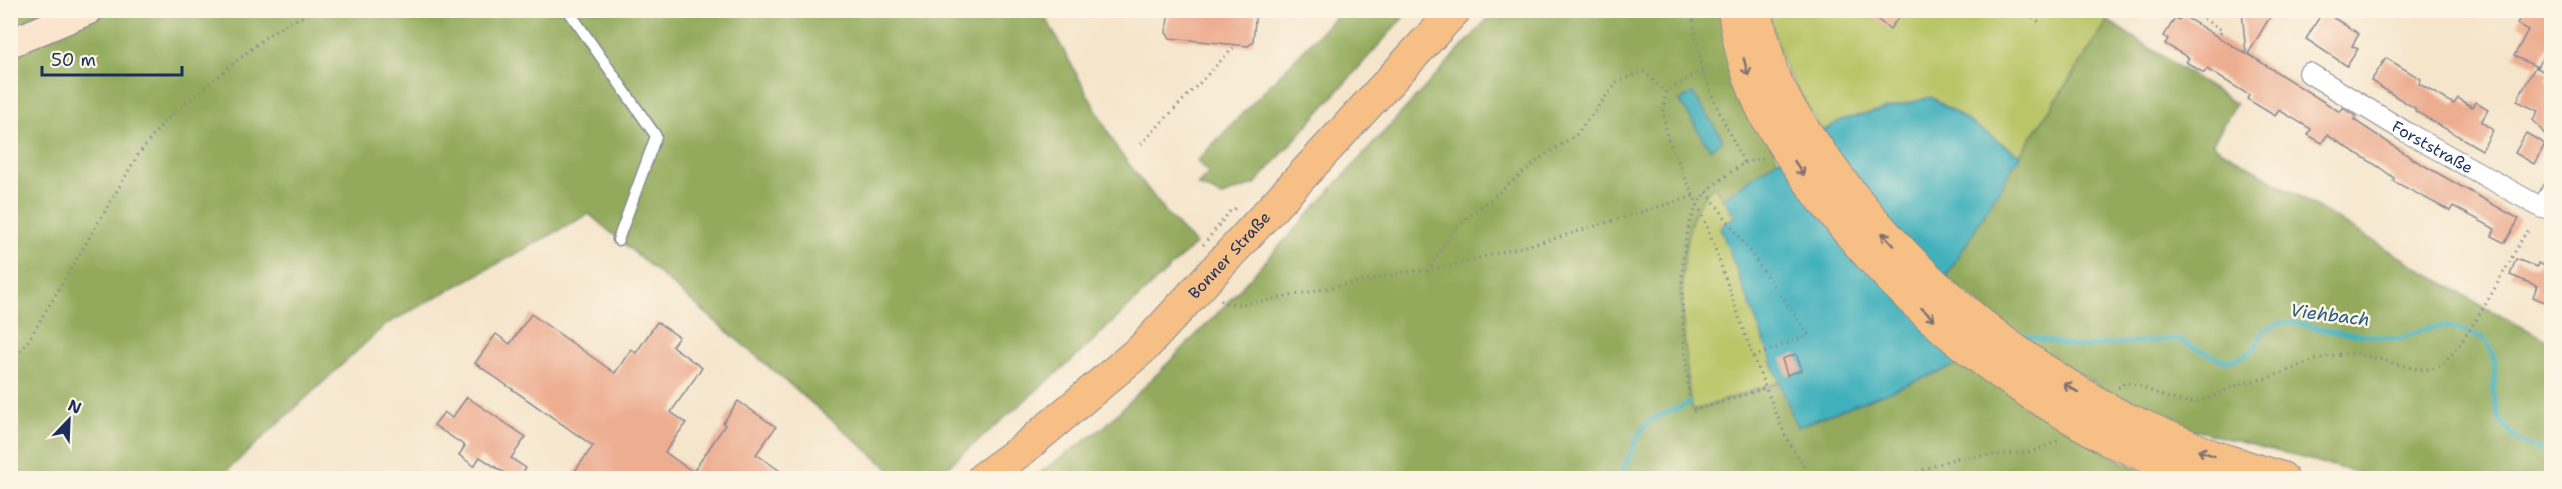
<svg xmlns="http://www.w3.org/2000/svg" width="2562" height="489" viewBox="0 0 2562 489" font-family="'Shantell Sans',sans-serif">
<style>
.green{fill:#bac567;stroke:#6a7a62;stroke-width:1.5}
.forest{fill:#93aa5c;stroke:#576c5d;stroke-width:1.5}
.water{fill:#41b0bc;stroke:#2e708d;stroke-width:1.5}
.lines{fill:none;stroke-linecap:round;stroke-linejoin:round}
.stream{stroke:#41b0bc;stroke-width:5}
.building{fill:#edad91}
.lane-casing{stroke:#888a94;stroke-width:13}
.street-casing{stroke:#888a94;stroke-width:22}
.secondary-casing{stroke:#888a94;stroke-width:31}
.primary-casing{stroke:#888a94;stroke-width:34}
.path{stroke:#888a94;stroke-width:3;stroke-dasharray:1.5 4.5;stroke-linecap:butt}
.lane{stroke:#fff;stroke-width:10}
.street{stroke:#fff;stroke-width:20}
.secondary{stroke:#fbe5cf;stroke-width:28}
.primary{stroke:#f5bf86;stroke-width:32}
.primary-bridge-casing{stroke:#888a94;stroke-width:34;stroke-linecap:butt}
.primary-bridge{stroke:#f5bf86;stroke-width:32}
.oneway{stroke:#7d7070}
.labels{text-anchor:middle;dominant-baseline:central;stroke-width:5;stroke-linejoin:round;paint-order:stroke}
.street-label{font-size:16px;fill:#1b2f5e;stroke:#fcf5e5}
.water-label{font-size:18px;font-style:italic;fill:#285c7f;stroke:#fcf5e5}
</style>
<rect width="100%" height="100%" fill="#fcf5e5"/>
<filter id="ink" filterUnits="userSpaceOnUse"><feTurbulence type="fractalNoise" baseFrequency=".0167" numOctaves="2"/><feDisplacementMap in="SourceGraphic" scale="12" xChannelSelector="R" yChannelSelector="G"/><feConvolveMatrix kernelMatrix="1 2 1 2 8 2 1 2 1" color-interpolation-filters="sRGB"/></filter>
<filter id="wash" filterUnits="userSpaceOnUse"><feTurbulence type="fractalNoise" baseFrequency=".008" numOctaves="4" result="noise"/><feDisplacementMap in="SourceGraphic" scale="24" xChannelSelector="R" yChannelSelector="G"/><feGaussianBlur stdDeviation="1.35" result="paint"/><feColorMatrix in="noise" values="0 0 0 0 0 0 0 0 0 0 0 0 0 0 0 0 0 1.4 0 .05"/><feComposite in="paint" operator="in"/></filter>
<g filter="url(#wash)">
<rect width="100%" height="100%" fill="#f5e5cb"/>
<g class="green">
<path d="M 2092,10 L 2108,21 L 2020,155 L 1946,277 L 1819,127 L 1783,65 L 1768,11 Z"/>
<path d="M 1778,159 L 1797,427 L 1779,382 L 1693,411 L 1689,396 C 1685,342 1667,222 1714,185 L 1723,199 Z"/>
</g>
<g class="forest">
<path d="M 1496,10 L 1723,11 L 1778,159 L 1723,199 L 1714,186 C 1667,222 1685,342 1689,396 L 1693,411 L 1780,382 L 1797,427 L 1962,363 L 2121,461 L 2156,478 L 1032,478 L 1104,427 L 1215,316 Z"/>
<path d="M 10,11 L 1042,11 L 1118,150 L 1167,214 L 1195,244 L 1078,355 L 934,478 L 900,478 L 589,214 L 385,325 L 219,478 L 11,478 Z"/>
<path d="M 1341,11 L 1409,11 L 1255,184 L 1222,196 L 1197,185 L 1209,173 L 1197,161 Z"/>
<path d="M 2108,21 L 2236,104 L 2212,144 L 2482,306 L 2551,342 L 2551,478 L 2379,478 L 2175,425 L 2128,404 L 2028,343 L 1946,277 L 2020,155 Z"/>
</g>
<g class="water">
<path d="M 1693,93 L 1723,140 L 1710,149 L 1680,101 Z"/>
<path d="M 1931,97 L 2020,155 L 1946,277 L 1962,363 L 1797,427 L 1720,227 L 1735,216 L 1723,199 L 1778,159 L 1841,120 Z"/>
</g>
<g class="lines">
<g class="stream">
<path d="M 2015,334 L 2077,347 L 2176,339 L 2224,361 L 2241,358 L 2255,348 L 2263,331 L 2279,323 L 2297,323 L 2334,332 L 2400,339 L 2424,329 L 2448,326 L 2484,338 C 2487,344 2491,349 2493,355 C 2497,363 2494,378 2494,387 C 2493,426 2515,446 2552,452"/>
<path d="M 1619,478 L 1641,431 L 1652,419 L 1690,403"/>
</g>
</g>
<g id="blocks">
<g class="building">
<path d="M 1169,10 L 1256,10 L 1253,42 L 1248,46 L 1170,38 L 1166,33 Z"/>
<path d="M 1865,10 L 1904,10 L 1890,29 Z"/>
<path d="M 2242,10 L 2274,10 L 2248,54 L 2340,112 L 2343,108 L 2356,116 L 2354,120 L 2418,162 L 2519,219 L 2505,243 L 2491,236 L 2495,229 L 2453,206 L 2450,211 L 2393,181 L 2394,178 L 2379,167 L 2327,135 L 2322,143 L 2308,135 L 2311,129 L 2279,110 L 2275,116 L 2267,111 L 2247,99 L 2249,95 L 2207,69 L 2204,73 L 2186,62 L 2189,58 L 2165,44 L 2168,39 L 2164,36 L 2175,18 L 2179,20 L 2182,15 L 2246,54 Z"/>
<path d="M 2523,10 L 2552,10 L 2552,39 L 2537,67 L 2514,56 L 2528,30 L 2517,24 Z"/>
<path d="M 2323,11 L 2359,34 L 2352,46 L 2358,49 L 2347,66 L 2306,39 Z"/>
<path d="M 2386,58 L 2421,79 L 2419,84 L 2454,104 L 2458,98 L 2472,107 L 2475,102 L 2488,110 L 2481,122 L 2493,130 L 2482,150 L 2415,111 L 2416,109 L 2371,81 Z"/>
<path d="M 2535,67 L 2549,74 L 2545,81 L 2552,85 L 2552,143 L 2533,120 L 2538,111 L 2517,101 Z"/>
<path d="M 2526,133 L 2545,144 L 2534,164 L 2515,153 Z"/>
<path d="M 2552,252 L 2552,305 L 2533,297 L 2537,286 L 2510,275 L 2516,259 L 2537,267 L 2538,263 L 2545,266 Z"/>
<path d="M 531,314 L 615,373 L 631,349 L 636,353 L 657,322 L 679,337 L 672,346 L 702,368 L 671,412 L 686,423 L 665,452 L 693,472 L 725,425 L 723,423 L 738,401 L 776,427 L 756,454 L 790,478 L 570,478 L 593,446 L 475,363 L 496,334 L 510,344 Z"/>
<path d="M 1796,354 L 1802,370 L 1787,375 L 1782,359 Z"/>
<path d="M 467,397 L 526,437 L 511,458 L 526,468 L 519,478 L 512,478 L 480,457 L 474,466 L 459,455 L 465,446 L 434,425 L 444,412 L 452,418 Z"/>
</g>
</g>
</g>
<g filter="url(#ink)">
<use href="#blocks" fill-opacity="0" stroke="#888a94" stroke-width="1.5"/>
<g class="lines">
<g class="lane-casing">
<path id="lane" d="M 568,10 L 656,136 L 618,240"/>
</g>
<g class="street-casing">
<g id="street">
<path id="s1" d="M 2309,73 L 2406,132 L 2542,208 L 2552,191"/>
</g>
</g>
<g class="secondary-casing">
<path id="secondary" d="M 10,43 L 89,10"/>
</g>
<g class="primary-casing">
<g id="primary">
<path d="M 1734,10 C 1739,51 1750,83 1767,119"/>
<path d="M 1755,10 L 1773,76 L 1789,107"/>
<path d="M 2122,417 L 2212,456 L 2282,478"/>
<path d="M 2109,440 L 2197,478"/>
<path id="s2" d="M 983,478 L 1023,449 L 1143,348 L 1455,10"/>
</g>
</g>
<g class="path">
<path d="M 1975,10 L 1984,17"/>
<path d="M 2023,10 L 2039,22"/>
<path d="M 2188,10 L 2222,30 L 2219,36"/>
<path d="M 1480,17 L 1486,10"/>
<path d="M 1702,70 L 1666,92 L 1663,111 L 1667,137 L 1707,226 L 1753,357 L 1785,435 L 1810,478"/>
<path d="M 1141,144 L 1236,45"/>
<path d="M 1744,163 L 1763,158"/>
<path d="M 1707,192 L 1809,335 L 1753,357"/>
<path d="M 1203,245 L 1231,210 L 1239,207"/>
<path d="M 1427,271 L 1455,228 L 1545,155 L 1576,135 L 1617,82 L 1643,71 L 1666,92"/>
<path d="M 1221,300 L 1223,303 L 1240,304 L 1265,301 L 1411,271 L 1427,271 L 1553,239 L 1694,196"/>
<path d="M 10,366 L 30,338 L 138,155 L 159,128 L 175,112 L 268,35 L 288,23 L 318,10"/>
<path d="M 2118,388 L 2126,382 C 2147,387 2169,402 2191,402 C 2208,402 2222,390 2238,385 C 2249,381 2262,380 2273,376 C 2297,368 2317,357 2342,354 C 2373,350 2417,379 2439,366 C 2462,353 2508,264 2523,237 L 2531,228"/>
<path d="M 1689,396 C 1685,344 1668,229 1708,191 C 1718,180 1732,172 1744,163 L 1717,107 L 1702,70 L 1691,10"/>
<path d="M 1693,411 L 1765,388"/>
<path d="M 952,478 L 959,474"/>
<path d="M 1900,478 L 1956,458 L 2032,452 L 2060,440"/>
</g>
<use href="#lane" class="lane"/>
<use href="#street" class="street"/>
<use href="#secondary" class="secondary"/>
<use href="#primary" class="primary"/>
<g class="primary-bridge-casing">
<g id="primary-bridge">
<path d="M 1789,107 C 1879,246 1976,337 2122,417"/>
<path d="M 1767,119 C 1832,223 1914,315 2015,383 C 2046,404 2078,421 2109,440"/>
</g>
</g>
<use href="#primary-bridge" class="primary-bridge"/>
</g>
<defs><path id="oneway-shaft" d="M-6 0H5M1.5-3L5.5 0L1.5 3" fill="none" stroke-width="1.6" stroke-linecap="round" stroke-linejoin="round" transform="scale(1.5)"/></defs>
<g class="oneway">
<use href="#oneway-shaft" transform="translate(1746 67) rotate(75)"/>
<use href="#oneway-shaft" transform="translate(1799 168) rotate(56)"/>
<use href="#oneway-shaft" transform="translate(1888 239) rotate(-133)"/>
<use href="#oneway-shaft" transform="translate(1928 314) rotate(42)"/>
<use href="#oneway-shaft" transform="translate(2071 388) rotate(-149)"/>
<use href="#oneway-shaft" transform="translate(2206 453) rotate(-159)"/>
</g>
</g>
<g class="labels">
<g class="street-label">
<text stroke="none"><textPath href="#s1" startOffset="144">Forststraße</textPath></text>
<text stroke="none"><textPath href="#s2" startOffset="333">Bonner Straße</textPath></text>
</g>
<g class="water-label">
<text transform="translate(2330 315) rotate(7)">Viehbach</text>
</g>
</g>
<rect width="2562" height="489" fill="none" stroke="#fcf5e5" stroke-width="36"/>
<g transform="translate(69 420) rotate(23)" stroke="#fcf5e5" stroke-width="4.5" paint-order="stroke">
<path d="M0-4.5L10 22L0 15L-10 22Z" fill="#1b2f5e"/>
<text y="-9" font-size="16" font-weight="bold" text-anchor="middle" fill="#1b2f5e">N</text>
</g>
<path d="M42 66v9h140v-9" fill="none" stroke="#1b2f5e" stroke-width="3"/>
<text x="51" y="66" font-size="18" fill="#1b2f5e" stroke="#fcf5e5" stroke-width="4.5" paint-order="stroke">50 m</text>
</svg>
